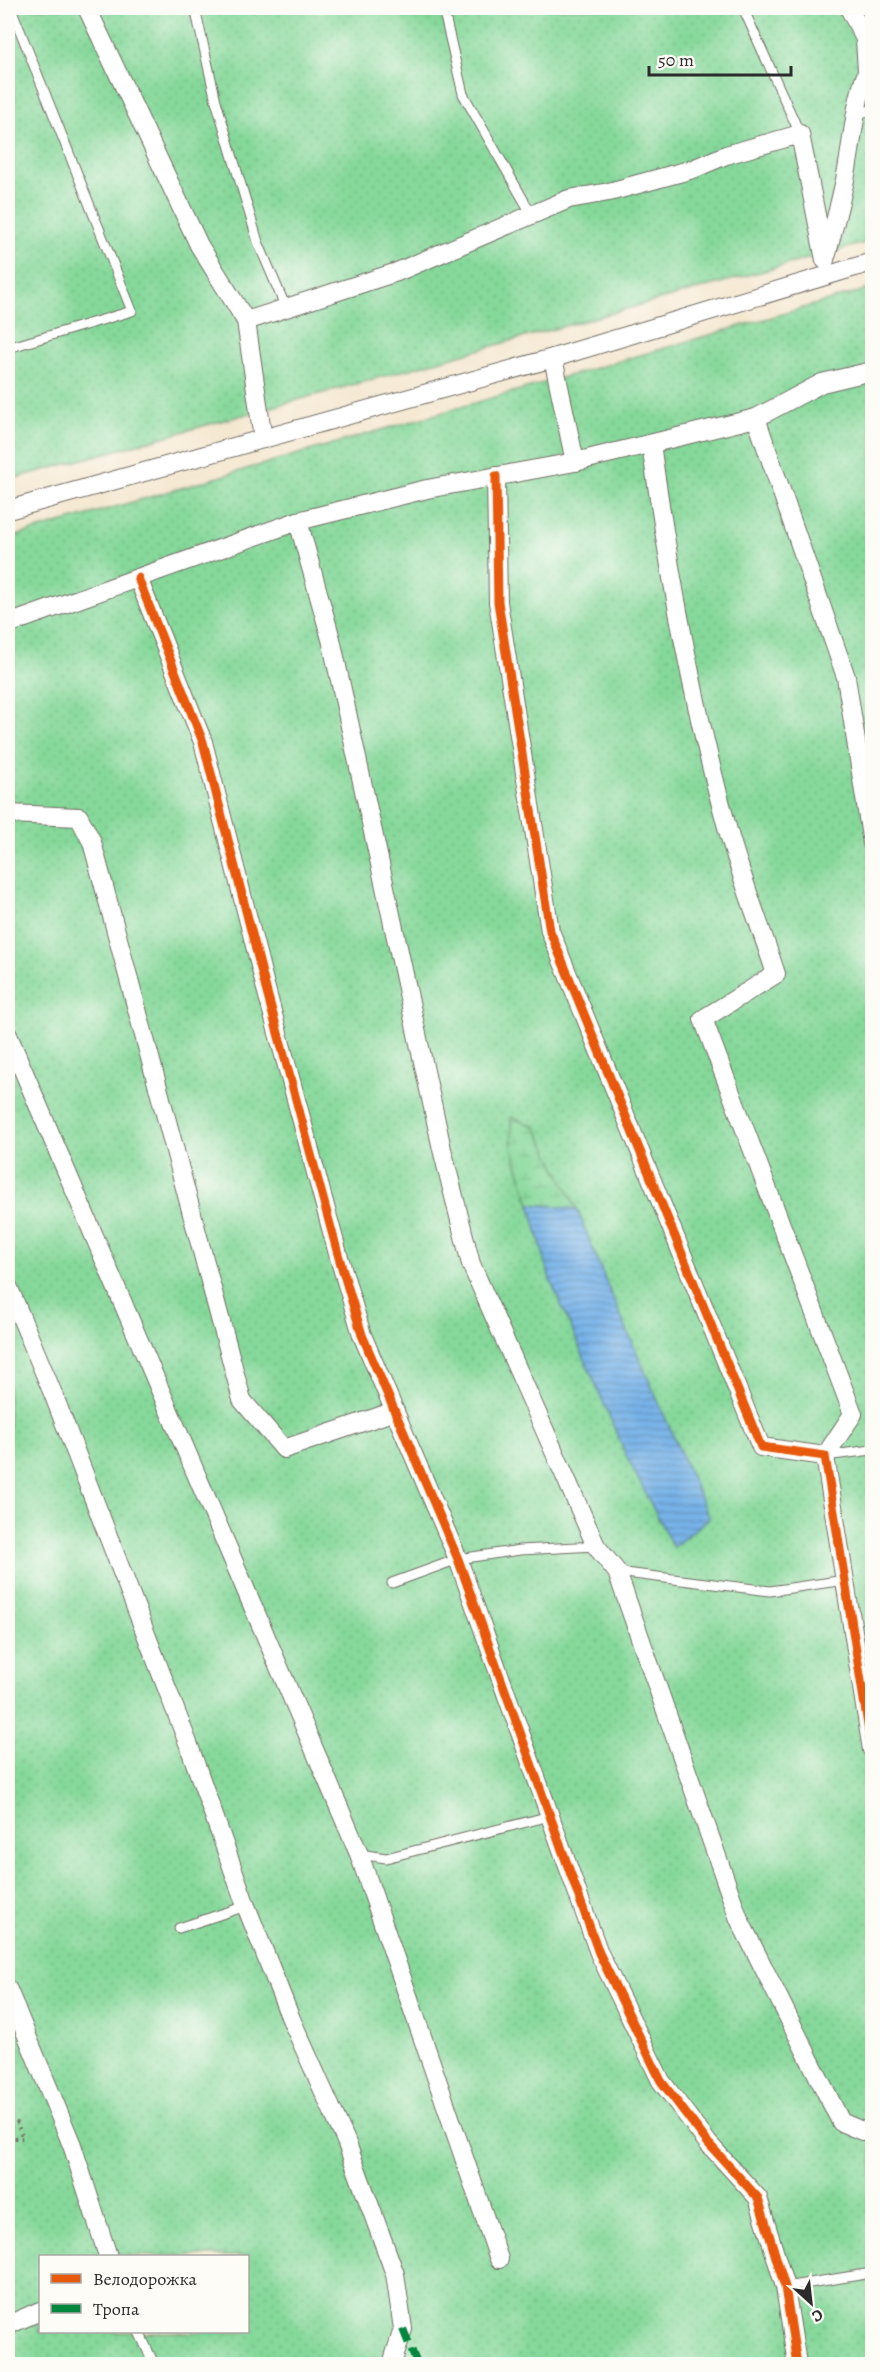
<svg xmlns="http://www.w3.org/2000/svg" width="880" height="2372" viewBox="0 0 880 2372" font-family="Alegreya,serif">
<style>
.grass{fill:url(#grass-dots);stroke:#588262;stroke-width:1.5;fill-rule:evenodd}
.wetland{fill:url(#wetland-marsh);stroke:#588262;stroke-width:1.5}
.water{fill:url(#water-rules);stroke:#516e8a;stroke-width:1.5}
.lines{fill:none;stroke-linecap:round;stroke-linejoin:round}
.service-casing{stroke:#716c63;stroke-width:11}
.minor-casing{stroke:#716c63;stroke-width:20}
.path{stroke:#716c63;stroke-width:4;stroke-dasharray:1.5 4.5;stroke-linecap:butt}
.service{stroke:#fff;stroke-width:9}
.minor{stroke:#fff;stroke-width:18}
.quiet{stroke:#00873e;stroke-width:8;stroke-dasharray:15 8;stroke-linecap:butt}
.cycleway-casing{stroke:#fdfcf7;stroke-width:13}
.cycleway{stroke:#e8590c;stroke-width:9}
</style>
<defs>
<pattern id="grass-dots" width="8" height="8" patternUnits="userSpaceOnUse" patternTransform="scale(1.5)"><rect width="8" height="8" fill="#85d89a"/><path d="M2 2h.1M6 6h.1" fill="none" stroke="#73ba85" stroke-width="1.8" stroke-linecap="round"/></pattern>
<pattern id="wetland-marsh" width="20" height="14" patternUnits="userSpaceOnUse" patternTransform="scale(1.5)"><rect width="20" height="14" fill="#85d89a"/><path d="M1 5h8M5 5V1M11 12h8M15 12V8" fill="none" stroke="#73ba85"/></pattern>
<pattern id="water-rules" width="6" height="5" patternUnits="userSpaceOnUse" patternTransform="scale(1.5)"><rect width="6" height="5" fill="#77b2e8"/><path d="M0 2.5h6" fill="none" stroke="#6291bc"/></pattern>
</defs>
<rect width="100%" height="100%" fill="#fdfcf7"/>
<filter id="ink" filterUnits="userSpaceOnUse"><feTurbulence type="fractalNoise" baseFrequency=".0167" numOctaves="2"/><feDisplacementMap in="SourceGraphic" scale="12" xChannelSelector="R" yChannelSelector="G"/><feConvolveMatrix kernelMatrix="1 2 1 2 8 2 1 2 1" color-interpolation-filters="sRGB"/></filter>
<filter id="wash" filterUnits="userSpaceOnUse"><feTurbulence type="fractalNoise" baseFrequency=".008" numOctaves="4" result="noise"/><feDisplacementMap in="SourceGraphic" scale="24" xChannelSelector="R" yChannelSelector="G"/><feGaussianBlur stdDeviation="1.35" result="paint"/><feColorMatrix in="noise" values="0 0 0 0 0 0 0 0 0 0 0 0 0 0 0 0 0 1.4 0 .05"/><feComposite in="paint" operator="in"/></filter>
<g filter="url(#wash)">
<rect width="100%" height="100%" fill="#f4e5cc"/>
<g class="grass">
<path d="M 8,8 L 872,8 L 872,241 L 8,480 Z"/>
<path d="M 872,288 L 872,2364 L 8,2364 L 8,538 ZM 40,2256 L 248,2256 L 248,2332 L 40,2332 Z"/>
</g>
<path class="wetland" d="M 511,1117 L 536,1127 L 577,1209 L 530,1204 L 512,1148 Z"/>
<path class="water" d="M 530,1204 L 577,1209 L 609,1289 L 709,1518 L 673,1547 L 626,1455 L 550,1279 Z"/>
</g>
<g filter="url(#ink)">
<g class="lines">
<g class="service-casing">
<g id="service">
<path d="M 195,8 L 216,101 L 258,242 L 286,308"/>
<path d="M 443,8 L 463,94 L 532,215"/>
<path d="M 743,8 L 800,134"/>
<path d="M 855,114 L 872,110"/>
<path d="M 8,348 L 132,311 L 11,8"/>
<path d="M 825,1456 L 872,1450"/>
<path d="M 617,1572 L 770,1591 L 845,1580"/>
<path d="M 392,1583 L 458,1559 L 520,1550 L 596,1546"/>
<path d="M 359,1854 L 386,1858 L 550,1816"/>
<path d="M 179,1928 L 246,1906"/>
<path d="M 785,2287 L 872,2273"/>
<path d="M 139,2332 L 154,2364"/>
</g>
</g>
<g class="minor-casing">
<g id="minor">
<path d="M 87,8 L 199,245 L 246,321 L 263,439"/>
<path d="M 849,8 L 865,39 L 867,71"/>
<path d="M 827,254 C 834,224 843,194 848,164 C 854,129 856,93 872,61"/>
<path d="M 246,321 L 397,272 L 569,199 L 609,192 L 693,169 L 726,155 L 800,134 L 825,260"/>
<path d="M 553,358 L 575,462"/>
<path d="M 756,418 L 846,677 L 872,843"/>
<path d="M 651,444 C 669,572 692,702 727,827 C 741,877 760,925 776,974 L 703,1019 L 853,1414 L 825,1456"/>
<path d="M 496,476 L 498,602 L 550,931 L 761,1447 L 825,1456 L 872,1750"/>
<path d="M 8,510 L 553,358 L 872,262"/>
<path d="M 298,521 L 331,639 L 442,1149 L 471,1264 L 596,1546 L 617,1572 L 739,1919 L 841,2122 L 862,2131 L 872,2130"/>
<path d="M 138,578 L 203,742 L 266,989 L 338,1254 L 362,1335 L 458,1559 L 599,1953 L 661,2081 L 708,2143 L 758,2198 L 785,2287 L 797,2364"/>
<path d="M 8,624 L 298,521 L 427,489 L 575,462 L 756,418 L 822,383 L 872,371"/>
<path d="M 8,814 L 79,817 L 92,842 L 242,1400 L 284,1449 L 395,1411"/>
<path d="M 8,1035 L 359,1854 L 499,2259"/>
<path d="M 8,1286 L 54,1396 L 188,1743 L 246,1906 L 291,2019 L 346,2141 L 395,2274 L 403,2329 L 392,2364"/>
<path d="M 8,1990 L 72,2145 L 108,2256"/>
<path d="M 8,2325 L 40,2311"/>
</g>
</g>
<path class="path" d="M 8,2131 L 9,2127 L 17,2123 L 23,2138 L 14,2138 L 8,2132"/>
<use href="#service" class="service"/>
<use href="#minor" class="minor"/>
<path class="quiet" d="M 403,2329 L 417,2364"/>
<g class="cycleway-casing">
<g id="cycleway">
<path d="M 496,476 L 498,602 L 550,931 L 761,1447 L 825,1456 L 872,1750"/>
<path d="M 138,578 L 203,742 L 266,989 L 338,1254 L 362,1335 L 458,1559 L 599,1953 L 661,2081 L 708,2143 L 758,2198 L 785,2287 L 797,2364"/>
</g>
</g>
<use href="#cycleway" class="cycleway"/>
</g>
</g>
<rect width="880" height="2372" fill="none" stroke="#fdfcf7" stroke-width="30"/>
<rect x="39" y="2255" width="210" height="78" fill="#fdfcf7" stroke="#a9a8a5" stroke-width="1.5"/>
<rect x="51" y="2274" width="30" height="9" fill="#e8590c" stroke="#a9a8a5" stroke-width="1.5"/>
<text x="93" y="2285" font-size="18" fill="#2b2b2b">Велодорожка</text>
<rect x="51" y="2304" width="30" height="9" fill="#00873e" stroke="#a9a8a5" stroke-width="1.5"/>
<text x="93" y="2315" font-size="18" fill="#2b2b2b">Тропа</text>
<g transform="translate(811 2303) rotate(153)" stroke="#fdfcf7" stroke-width="4.5" paint-order="stroke">
<path d="M0-4.5L10 22L0 15L-10 22Z" fill="#2b2b2b"/>
<text y="-9" font-size="16" font-weight="bold" text-anchor="middle" fill="#2b2b2b">С</text>
</g>
<path d="M649 66v9h142v-9" fill="none" stroke="#2b2b2b" stroke-width="3"/>
<text x="658" y="66" font-size="18" fill="#2b2b2b" stroke="#fdfcf7" stroke-width="4.5" paint-order="stroke">50 m</text>
</svg>
